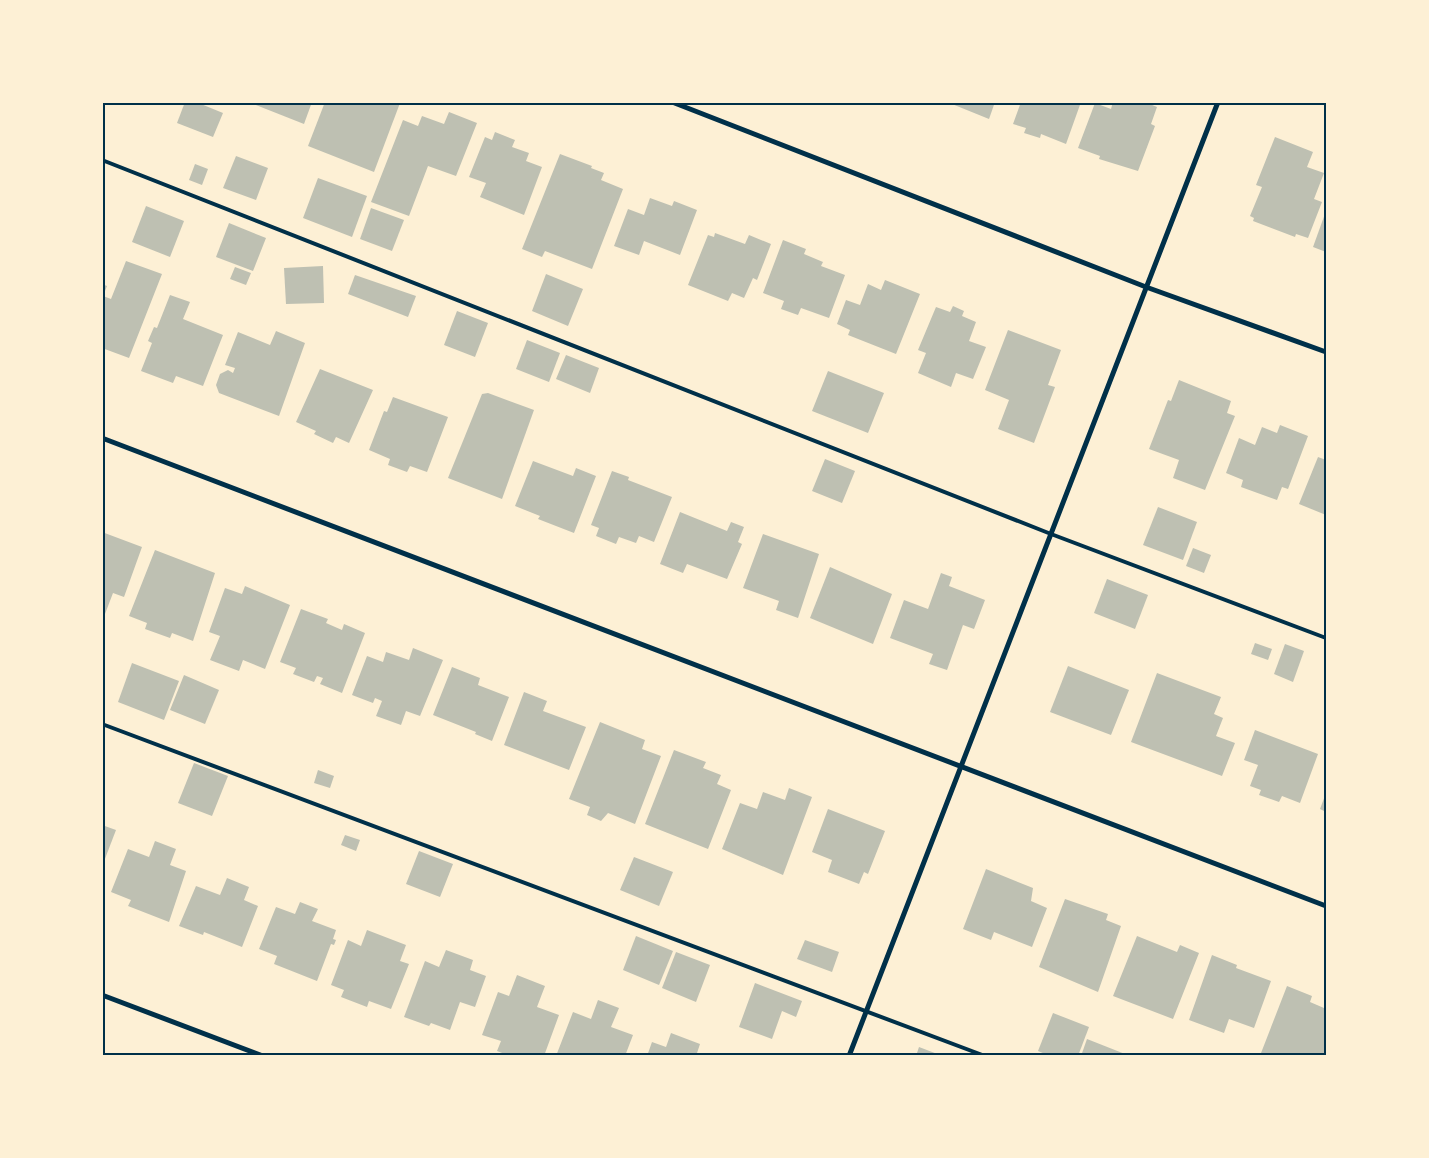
<svg xmlns="http://www.w3.org/2000/svg" width="1429" height="1158" viewBox="0 0 1429 1158" font-family="'Exo 2',sans-serif">
<style>
.building{fill:#bec0b2}
.lines{fill:none;stroke-linecap:round;stroke-linejoin:round}
.service{stroke:#003049;stroke-width:4}
.minor{stroke:#003049;stroke-width:5}
.neatline{fill:none;stroke:#003049;stroke-width:2}
</style>
<rect width="100%" height="100%" fill="#fdf0d5"/>
<g class="building">
<path d="M 185,102 L 196,102 L 223,113 L 213,137 L 177,123 Z"/>
<path d="M 248,102 L 312,102 L 304,124 Z"/>
<path d="M 325,102 L 400,103 L 374,172 L 308,146 Z"/>
<path d="M 947,102 L 995,102 L 989,119 Z"/>
<path d="M 1021,102 L 1081,102 L 1066,144 L 1041,134 L 1040,138 L 1024,133 L 1026,128 L 1013,124 Z"/>
<path d="M 1113,102 L 1145,102 L 1157,107 L 1151,124 L 1155,126 L 1138,171 L 1099,159 L 1100,156 L 1078,148 L 1095,103 L 1111,109 Z"/>
<path d="M 449,112 L 477,123 L 456,176 L 428,166 L 409,216 L 371,202 L 403,120 L 418,126 L 422,116 L 444,124 Z"/>
<path d="M 495,132 L 515,140 L 512,147 L 529,153 L 526,161 L 542,167 L 524,215 L 480,197 L 486,183 L 469,177 L 485,137 L 492,140 Z"/>
<path d="M 1275,137 L 1313,152 L 1307,167 L 1324,173 L 1314,199 L 1322,202 L 1308,238 L 1296,234 L 1295,237 L 1253,221 L 1254,218 L 1250,216 L 1262,187 L 1256,185 Z"/>
<path d="M 560,154 L 592,166 L 591,168 L 604,173 L 601,180 L 623,189 L 592,269 L 545,251 L 542,257 L 522,249 Z"/>
<path d="M 236,156 L 268,168 L 256,200 L 223,188 Z"/>
<path d="M 195,164 L 208,169 L 202,185 L 189,180 Z"/>
<path d="M 318,178 L 367,196 L 352,237 L 303,218 Z"/>
<path d="M 650,198 L 672,206 L 674,201 L 697,210 L 680,255 L 644,241 L 639,255 L 614,246 L 628,209 L 644,215 Z"/>
<path d="M 146,206 L 184,221 L 170,257 L 132,242 Z"/>
<path d="M 371,208 L 404,220 L 392,251 L 360,239 Z"/>
<path d="M 1326,211 L 1326,252 L 1313,247 Z"/>
<path d="M 229,223 L 266,238 L 253,271 L 216,257 Z"/>
<path d="M 715,233 L 745,244 L 749,235 L 771,244 L 757,280 L 753,278 L 744,298 L 732,293 L 728,301 L 688,285 L 708,235 L 714,237 Z"/>
<path d="M 783,240 L 806,249 L 804,254 L 823,262 L 821,266 L 845,275 L 829,318 L 801,308 L 798,315 L 781,309 L 784,301 L 763,293 Z"/>
<path d="M 126,261 L 162,274 L 129,358 L 102,348 L 102,284 L 107,286 L 103,296 L 111,299 Z"/>
<path d="M 323,266 L 324,303 L 286,304 L 284,268 Z"/>
<path d="M 235,267 L 251,273 L 246,285 L 230,279 Z"/>
<path d="M 546,274 L 583,289 L 568,326 L 532,311 Z"/>
<path d="M 355,275 L 416,296 L 408,317 L 348,294 Z"/>
<path d="M 885,280 L 920,294 L 896,354 L 848,335 L 850,330 L 837,324 L 846,300 L 860,305 L 868,284 L 881,290 Z"/>
<path d="M 170,295 L 190,302 L 183,319 L 223,335 L 203,386 L 176,376 L 173,383 L 141,371 L 152,343 L 148,341 L 154,327 L 157,328 Z"/>
<path d="M 953,306 L 964,311 L 962,316 L 976,322 L 969,341 L 986,347 L 973,379 L 956,373 L 951,387 L 918,373 L 926,353 L 918,350 L 936,307 L 950,312 Z"/>
<path d="M 457,311 L 488,323 L 475,357 L 444,345 Z"/>
<path d="M 1008,330 L 1061,350 L 1048,385 L 1055,387 L 1034,443 L 998,429 L 1009,400 L 985,390 Z"/>
<path d="M 276,331 L 305,343 L 279,416 L 219,393 L 216,385 L 220,374 L 228,370 L 233,373 L 235,368 L 225,365 L 238,332 L 270,345 Z"/>
<path d="M 527,340 L 560,353 L 549,382 L 516,369 Z"/>
<path d="M 566,355 L 599,368 L 590,393 L 556,379 Z"/>
<path d="M 320,369 L 373,390 L 349,443 L 336,437 L 333,443 L 314,434 L 316,431 L 296,422 Z"/>
<path d="M 828,371 L 884,393 L 868,433 L 812,411 Z"/>
<path d="M 1179,380 L 1231,401 L 1227,413 L 1235,416 L 1205,490 L 1173,478 L 1179,460 L 1149,449 L 1168,400 L 1171,401 Z"/>
<path d="M 488,393 L 534,410 L 502,499 L 448,478 L 482,394 Z"/>
<path d="M 393,397 L 448,417 L 427,472 L 410,466 L 407,472 L 388,465 L 390,459 L 369,450 L 384,411 L 387,412 Z"/>
<path d="M 1280,425 L 1308,436 L 1288,489 L 1282,487 L 1277,500 L 1241,487 L 1243,480 L 1226,473 L 1239,438 L 1255,445 L 1262,427 L 1277,433 Z"/>
<path d="M 1318,457 L 1326,460 L 1326,515 L 1299,504 Z"/>
<path d="M 825,459 L 855,471 L 842,503 L 812,491 Z"/>
<path d="M 533,461 L 573,476 L 576,468 L 596,476 L 574,533 L 538,519 L 540,516 L 515,506 Z"/>
<path d="M 612,471 L 629,477 L 628,480 L 672,497 L 654,542 L 639,536 L 636,543 L 619,537 L 616,544 L 596,536 L 599,528 L 591,525 Z"/>
<path d="M 1158,507 L 1197,522 L 1183,560 L 1143,545 Z"/>
<path d="M 680,512 L 727,531 L 731,522 L 744,527 L 738,542 L 742,544 L 727,579 L 687,564 L 683,573 L 660,564 Z"/>
<path d="M 102,532 L 142,547 L 124,597 L 113,593 L 105,614 L 102,613 Z"/>
<path d="M 763,534 L 819,554 L 798,618 L 776,610 L 779,601 L 743,588 Z"/>
<path d="M 1193,548 L 1211,555 L 1204,573 L 1186,566 Z"/>
<path d="M 155,550 L 215,573 L 193,641 L 172,633 L 170,638 L 145,629 L 147,623 L 129,616 Z"/>
<path d="M 830,567 L 892,594 L 873,644 L 810,618 Z"/>
<path d="M 941,573 L 952,577 L 949,586 L 985,600 L 974,629 L 963,625 L 947,670 L 929,664 L 933,654 L 890,638 L 904,600 L 928,609 Z"/>
<path d="M 1107,579 L 1148,595 L 1135,629 L 1094,613 Z"/>
<path d="M 245,586 L 290,605 L 265,669 L 243,660 L 239,671 L 210,660 L 220,636 L 209,632 L 225,588 L 242,594 Z"/>
<path d="M 301,609 L 328,619 L 326,623 L 342,630 L 344,624 L 365,633 L 342,693 L 320,684 L 323,678 L 317,676 L 314,682 L 293,674 L 296,668 L 280,662 Z"/>
<path d="M 1255,643 L 1272,649 L 1268,660 L 1251,654 Z"/>
<path d="M 1285,644 L 1304,651 L 1293,682 L 1274,674 Z"/>
<path d="M 413,648 L 443,660 L 420,716 L 406,711 L 401,725 L 376,716 L 382,701 L 375,698 L 373,703 L 352,695 L 367,656 L 383,662 L 386,652 L 409,660 Z"/>
<path d="M 132,663 L 179,681 L 164,720 L 118,702 Z"/>
<path d="M 1068,666 L 1129,690 L 1111,735 L 1050,712 Z"/>
<path d="M 452,667 L 480,678 L 478,685 L 509,697 L 492,741 L 475,734 L 476,732 L 433,715 Z"/>
<path d="M 1157,673 L 1221,697 L 1214,714 L 1223,718 L 1216,736 L 1235,743 L 1222,776 L 1131,742 Z"/>
<path d="M 184,675 L 219,690 L 205,724 L 170,710 Z"/>
<path d="M 524,692 L 547,701 L 543,711 L 586,727 L 569,770 L 504,745 Z"/>
<path d="M 600,722 L 645,740 L 642,749 L 661,756 L 635,824 L 608,813 L 601,821 L 587,815 L 590,807 L 569,799 Z"/>
<path d="M 1255,730 L 1318,754 L 1300,803 L 1282,796 L 1279,802 L 1259,795 L 1261,790 L 1250,786 L 1258,765 L 1244,760 Z"/>
<path d="M 674,750 L 706,762 L 703,768 L 721,775 L 717,784 L 731,790 L 708,849 L 645,824 Z"/>
<path d="M 194,763 L 228,776 L 212,816 L 178,803 Z"/>
<path d="M 318,770 L 334,776 L 330,788 L 314,783 Z"/>
<path d="M 789,788 L 812,797 L 783,875 L 722,849 L 740,803 L 757,809 L 763,792 L 785,800 Z"/>
<path d="M 1326,793 L 1326,812 L 1320,809 Z"/>
<path d="M 828,809 L 885,831 L 868,874 L 864,872 L 859,884 L 828,872 L 832,860 L 812,852 Z"/>
<path d="M 102,825 L 116,830 L 103,864 L 102,864 Z"/>
<path d="M 345,835 L 360,840 L 356,851 L 341,845 Z"/>
<path d="M 155,841 L 176,849 L 170,865 L 186,871 L 169,922 L 128,906 L 131,900 L 111,892 L 128,849 L 149,857 Z"/>
<path d="M 419,851 L 453,864 L 440,897 L 406,884 Z"/>
<path d="M 634,857 L 673,872 L 659,906 L 620,890 Z"/>
<path d="M 986,869 L 1033,888 L 1031,901 L 1047,908 L 1032,947 L 994,932 L 991,940 L 963,929 Z"/>
<path d="M 227,878 L 249,887 L 244,900 L 258,906 L 242,947 L 204,932 L 203,935 L 179,926 L 196,886 L 220,895 Z"/>
<path d="M 1065,899 L 1108,914 L 1106,920 L 1121,926 L 1098,992 L 1039,967 Z"/>
<path d="M 300,902 L 318,909 L 312,921 L 336,930 L 333,939 L 336,940 L 334,945 L 331,944 L 317,981 L 274,964 L 277,956 L 259,949 L 276,907 L 295,914 Z"/>
<path d="M 367,930 L 406,945 L 400,961 L 409,964 L 391,1009 L 369,1001 L 367,1007 L 341,997 L 344,990 L 331,985 L 348,940 L 361,946 Z"/>
<path d="M 636,936 L 673,951 L 659,985 L 623,970 Z"/>
<path d="M 1137,936 L 1177,952 L 1180,945 L 1199,953 L 1173,1019 L 1113,996 Z"/>
<path d="M 805,940 L 839,952 L 832,972 L 797,959 Z"/>
<path d="M 446,950 L 473,960 L 470,970 L 486,976 L 475,1007 L 460,1002 L 450,1030 L 431,1023 L 429,1026 L 404,1017 L 425,961 L 439,967 Z"/>
<path d="M 676,952 L 710,965 L 696,1002 L 662,988 Z"/>
<path d="M 1212,955 L 1237,965 L 1236,968 L 1271,981 L 1254,1028 L 1229,1019 L 1224,1033 L 1189,1020 Z"/>
<path d="M 517,975 L 545,986 L 537,1007 L 559,1015 L 544,1056 L 510,1056 L 497,1051 L 501,1041 L 482,1035 L 498,992 L 509,996 Z"/>
<path d="M 755,983 L 802,1001 L 796,1017 L 782,1011 L 772,1039 L 739,1027 Z"/>
<path d="M 1287,986 L 1312,996 L 1310,1002 L 1324,1008 L 1326,1001 L 1326,1056 L 1266,1056 L 1261,1053 Z"/>
<path d="M 598,1000 L 619,1008 L 611,1027 L 633,1035 L 625,1056 L 556,1056 L 573,1012 L 591,1019 Z"/>
<path d="M 1053,1013 L 1089,1027 L 1078,1056 L 1050,1056 L 1038,1051 Z"/>
<path d="M 671,1033 L 700,1044 L 696,1056 L 647,1056 L 652,1042 L 666,1047 Z"/>
<path d="M 1087,1039 L 1125,1054 L 1124,1056 L 1081,1056 Z"/>
<path d="M 919,1047 L 940,1055 L 940,1056 L 916,1056 Z"/>
</g>
<g class="lines">
<g class="service">
<path d="M 102,160 L 1051,534 L 1326,638"/>
<path d="M 102,724 L 985,1056"/>
</g>
<g class="minor">
<path d="M 672,102 L 1146,287 L 1326,352"/>
<path d="M 102,438 L 1326,906"/>
<path d="M 102,995 L 263,1056"/>
<path d="M 849,1056 L 1218,102"/>
</g>
</g>
<rect width="1429" height="1158" fill="none" stroke="#fdf0d5" stroke-width="208"/>
<rect x="104" y="104" width="1221" height="950" class="neatline"/>
</svg>
